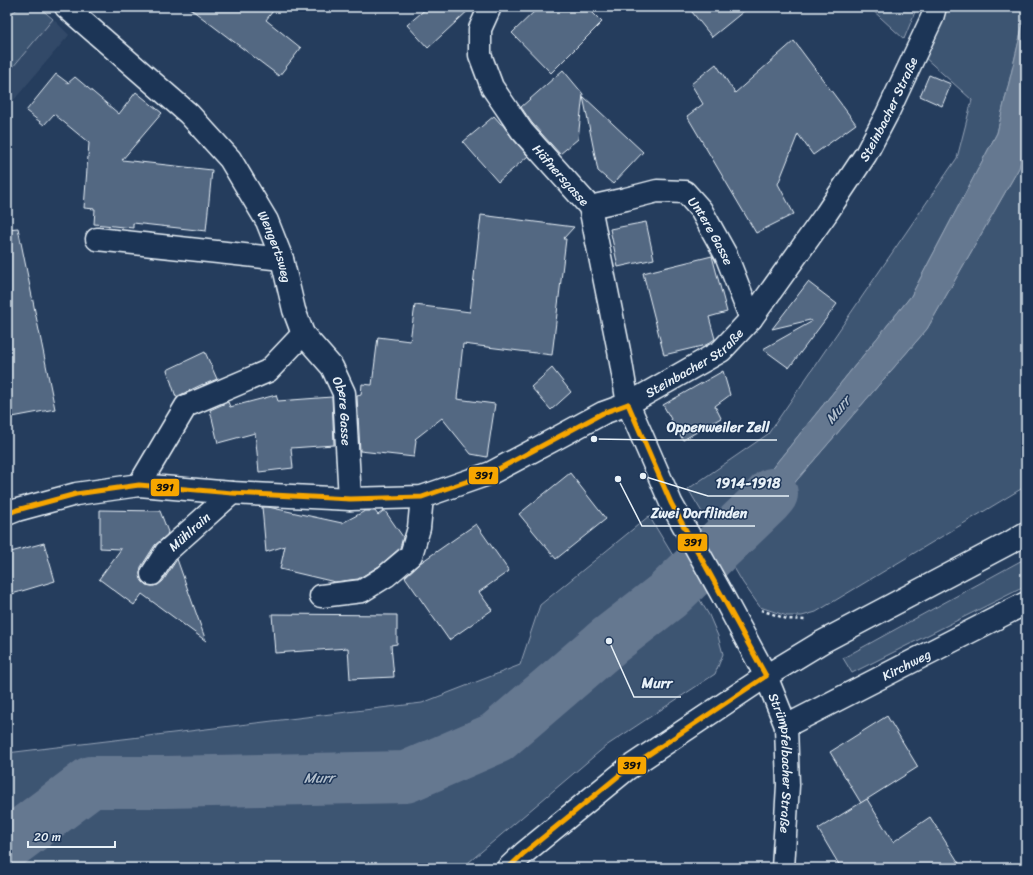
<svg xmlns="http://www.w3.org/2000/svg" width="1033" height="875" viewBox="0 0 1033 875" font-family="Sriracha,sans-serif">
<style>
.built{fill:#334a68}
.green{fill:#3e5472;stroke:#93a2b5}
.water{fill:#657890;stroke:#99a8ba}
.pier{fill:#253d5d}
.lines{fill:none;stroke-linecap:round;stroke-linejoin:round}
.river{stroke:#657890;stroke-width:52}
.building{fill:#536782;stroke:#e8f1f8}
.minor-casing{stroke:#e8f1f8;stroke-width:25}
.path{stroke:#e8f1f8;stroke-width:2.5;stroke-dasharray:3 3;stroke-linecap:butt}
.minor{stroke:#1d3557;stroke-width:22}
.bus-1-casing{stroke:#1d3557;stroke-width:8}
.bus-1{stroke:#f7a600;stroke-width:5}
.labels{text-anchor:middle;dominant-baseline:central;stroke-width:3;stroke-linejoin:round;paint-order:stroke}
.street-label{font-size:13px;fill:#e8f1f8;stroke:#1d3557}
.water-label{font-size:14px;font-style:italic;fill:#b4c1ce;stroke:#1d3557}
.leader{fill:none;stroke:#e8f1f8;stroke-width:1.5}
.callout-dot{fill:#e8f1f8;stroke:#1d3557;stroke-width:1.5}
.callout-label{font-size:14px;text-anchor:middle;font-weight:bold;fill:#e8f1f8;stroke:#1d3557;stroke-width:3;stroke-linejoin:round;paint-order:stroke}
.line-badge{stroke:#1d3557;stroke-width:1.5}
.pale-badge-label{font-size:11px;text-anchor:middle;font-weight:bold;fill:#111}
</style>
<rect width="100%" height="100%" fill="#253d5d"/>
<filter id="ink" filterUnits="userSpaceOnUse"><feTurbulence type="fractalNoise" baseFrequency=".025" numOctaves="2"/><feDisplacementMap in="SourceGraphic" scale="8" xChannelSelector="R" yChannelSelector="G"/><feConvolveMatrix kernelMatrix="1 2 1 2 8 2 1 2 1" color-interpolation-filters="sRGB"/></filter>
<g filter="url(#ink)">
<path class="built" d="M 53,19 L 69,35 L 7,108 L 7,73 Z"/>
<g class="green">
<path d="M 20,7 L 32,7 L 40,8 L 53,19 L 7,74 L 7,17 Z"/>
<path d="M 869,7 L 917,7 L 904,39 Z"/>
<path d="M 942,7 L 1026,7 L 1026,11 L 997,133 L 911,296 L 757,487 L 711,527 L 688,489 L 768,434 L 957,158 L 972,100 L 923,56 Z"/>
<path d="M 1026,141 L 1026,486 L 816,612 L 802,616 L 787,616 L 760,607 L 743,583 L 729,559 L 927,329 L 1019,168 Z"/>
<path d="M 649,516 L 709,615 L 718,636 L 723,654 L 715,674 L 606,746 L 462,868 L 7,868 L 7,753 L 422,703 L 520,665 L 540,605 Z"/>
<path d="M 1026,558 L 1026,586 L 852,673 L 843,658 Z"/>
</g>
<path class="water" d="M 1026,11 L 1026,141 L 1019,168 L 927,329 L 729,559 L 711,527 L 757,487 L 911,296 L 997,133 Z"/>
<path class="pier" d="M 710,526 L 729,559 L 730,560 L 727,560 L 709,528 Z"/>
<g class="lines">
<path class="river" d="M 7,845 L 91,782 L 165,782 L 406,777 L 496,738 L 609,641 L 667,596 L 766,501 L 772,494"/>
</g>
<g class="building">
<path d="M 188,7 L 276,7 L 266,20 L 301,48 L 279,76 Z"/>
<path d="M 428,7 L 472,7 L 428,48 L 407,25 Z"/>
<path d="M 539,7 L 587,7 L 602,22 L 551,73 L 512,33 Z"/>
<path d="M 688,7 L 749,7 L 712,37 Z"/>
<path d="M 794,41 L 856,124 L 813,155 L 798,134 L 778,184 L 794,214 L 756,233 L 687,116 L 703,104 L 691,84 L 716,64 L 735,93 Z"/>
<path d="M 563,70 L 583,94 L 578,139 L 560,154 L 532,123 L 521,107 Z"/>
<path d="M 56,74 L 68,83 L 75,77 L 119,114 L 136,92 L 162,113 L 122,160 L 212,170 L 206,231 L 133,223 L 133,228 L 94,224 L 95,209 L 84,208 L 89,143 L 54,114 L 44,125 L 26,111 Z"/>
<path d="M 929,75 L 951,84 L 942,106 L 920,96 Z"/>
<path d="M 583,96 L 643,152 L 613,184 L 598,171 Z"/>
<path d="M 494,116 L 501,124 L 502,124 L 513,139 L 528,156 L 498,182 L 463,142 Z"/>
<path d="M 481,215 L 574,227 L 563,239 L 566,239 L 552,355 L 463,344 L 457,399 L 495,404 L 487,457 L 471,454 L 442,418 L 415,439 L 416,440 L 414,457 L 360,451 L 357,396 L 361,395 L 362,384 L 372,385 L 378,337 L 410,341 L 415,305 L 470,312 Z"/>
<path d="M 646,222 L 654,259 L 618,267 L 610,229 Z"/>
<path d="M 18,228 L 55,409 L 7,418 L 7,229 Z"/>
<path d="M 712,256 L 727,312 L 709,317 L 715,339 L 706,345 L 664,355 L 643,273 Z"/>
<path d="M 808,282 L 837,304 L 789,368 L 763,349 L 811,322 L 810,320 L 772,329 Z"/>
<path d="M 205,352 L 217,379 L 203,385 L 203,384 L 176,397 L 167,370 Z"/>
<path d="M 552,368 L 571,392 L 551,410 L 531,387 Z"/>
<path d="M 723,371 L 730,395 L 715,406 L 721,418 L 683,440 L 663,405 Z"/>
<path d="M 276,395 L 278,401 L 332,397 L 334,445 L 291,448 L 293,468 L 259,472 L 255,433 L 218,443 L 210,410 L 228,402 L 230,407 Z"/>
<path d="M 570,473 L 606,519 L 556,559 L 519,514 Z"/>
<path d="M 262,507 L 268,507 L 342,523 L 365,511 L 375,511 L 378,515 L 383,511 L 385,511 L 403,537 L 400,548 L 379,566 L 358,579 L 335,582 L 280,569 L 285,546 L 266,552 Z"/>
<path d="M 100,510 L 160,511 L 168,532 L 167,535 L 155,545 L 141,567 L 140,573 L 141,579 L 146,585 L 152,586 L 158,585 L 163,581 L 177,559 L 206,641 L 142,594 L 134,605 L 99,579 L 121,549 L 100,548 Z"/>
<path d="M 476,524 L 509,571 L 479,592 L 492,610 L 449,640 L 405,577 L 420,563 Z"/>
<path d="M 44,543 L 55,581 L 12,594 L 7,577 L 7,553 Z"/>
<path d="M 272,614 L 397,615 L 397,644 L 391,645 L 394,677 L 350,679 L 348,648 L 275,653 Z"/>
<path d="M 887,716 L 918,767 L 861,803 L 830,752 Z"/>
<path d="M 867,799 L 893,842 L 930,817 L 962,868 L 841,868 L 818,829 Z"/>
</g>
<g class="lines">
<g class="minor-casing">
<g id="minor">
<path id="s1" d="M 66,7 L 189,114 L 230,159 L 267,221 L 282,259 L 294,310 L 303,334 L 332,367 L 344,393 L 350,499"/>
<path id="s2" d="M 487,7 L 489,9 L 480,29 L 480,55 L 492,87 L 522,131 L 590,207 L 619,351 L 628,404 L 671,503 L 725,600 L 766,676 L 786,726 L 788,785 L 783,868"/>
<path id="s3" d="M 590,207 L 626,199 L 657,191 L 685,192 L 701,210 L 726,255 L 751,319"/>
<path d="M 97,239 L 282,259"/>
<path d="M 139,485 L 186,406 L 268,371 L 303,334"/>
<path id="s4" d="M 7,514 L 17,510 L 76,494 L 139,485 L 232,493 L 350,499 L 422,497 L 491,473 L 555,439 L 603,413 L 628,404 L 721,351 L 751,319 L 826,214 L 866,154 L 887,114 L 932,18 L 935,7"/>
<path id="s5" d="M 152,574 L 166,552 L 232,493"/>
<path d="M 321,596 L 362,591 L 386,576 L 411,555 L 419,528 L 422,497"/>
<path id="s6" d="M 786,726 L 1026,603"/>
<path d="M 508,868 L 524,853 L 627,769 L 766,676 L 822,642 L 1011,542 L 1026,533"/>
</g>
</g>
<path class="path" d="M 761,610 L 787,619 L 806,620"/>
<use href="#minor" class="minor"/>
<g class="bus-1-casing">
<g id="bus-1">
<path d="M 628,404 L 671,503 L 766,676"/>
<path d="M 7,514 L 17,510 L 76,494 L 139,485 L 232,493 L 350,499 L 422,497 L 491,473 L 603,413 L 628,404"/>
<path d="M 508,868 L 524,853 L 627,769 L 766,676"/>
</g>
</g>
<use href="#bus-1" class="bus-1"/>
</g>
</g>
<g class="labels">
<g class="street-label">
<text stroke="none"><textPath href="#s4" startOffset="1048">Steinbacher Straße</textPath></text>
<text stroke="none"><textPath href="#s2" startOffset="197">Häfnersgasse</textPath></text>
<text stroke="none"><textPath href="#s3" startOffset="144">Untere Gasse</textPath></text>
<text stroke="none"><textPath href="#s1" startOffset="323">Wengertsweg</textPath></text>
<text stroke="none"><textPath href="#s4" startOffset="724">Steinbacher Straße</textPath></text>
<text stroke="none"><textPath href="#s1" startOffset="505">Obere Gasse</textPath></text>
<text stroke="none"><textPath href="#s5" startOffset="57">Mühlrain</textPath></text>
<text stroke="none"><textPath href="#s6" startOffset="135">Kirchweg</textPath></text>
<text stroke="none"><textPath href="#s2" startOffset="836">Strümpfelbacher Straße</textPath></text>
</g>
<g class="water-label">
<text transform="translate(838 410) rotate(-51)">Murr</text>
<text transform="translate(319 778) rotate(-1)">Murr</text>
</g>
</g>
<path class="leader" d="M594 439L658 440H777M643 476L708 496H789M618 479L642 526H755M609 641L634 697H681"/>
<g class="callout-dot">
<circle cx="594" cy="439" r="4"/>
<circle cx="643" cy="476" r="4"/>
<circle cx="618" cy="479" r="4"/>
<circle cx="609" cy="641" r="4"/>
</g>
<g class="callout-label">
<text x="718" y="432">Oppenweiler Zell</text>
<text x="748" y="488">1914-1918</text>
<text x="699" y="518">Zwei Dorflinden</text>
<text x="657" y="688">Murr</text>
</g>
<g class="line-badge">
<rect x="468" y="466" width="31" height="19" rx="4" fill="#f7a600"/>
<rect x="150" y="478" width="30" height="19" rx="4" fill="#f7a600"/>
<rect x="677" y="533" width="31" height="19" rx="4" fill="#f7a600"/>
<rect x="617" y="756" width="30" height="19" rx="4" fill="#f7a600"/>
</g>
<g class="pale-badge-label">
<text x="484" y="479">391</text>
<text x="165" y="491">391</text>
<text x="693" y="546">391</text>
<text x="632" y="769">391</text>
</g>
<rect width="1033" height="875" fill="none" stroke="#1d3557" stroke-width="24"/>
<rect x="12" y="12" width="1009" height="851" fill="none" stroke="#e8f1f8" stroke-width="1.5" filter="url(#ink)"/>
<path d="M28 841v6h87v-6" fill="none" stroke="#e8f1f8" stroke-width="2"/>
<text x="34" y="841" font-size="12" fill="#e8f1f8" stroke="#1d3557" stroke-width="3" paint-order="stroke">20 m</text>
</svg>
